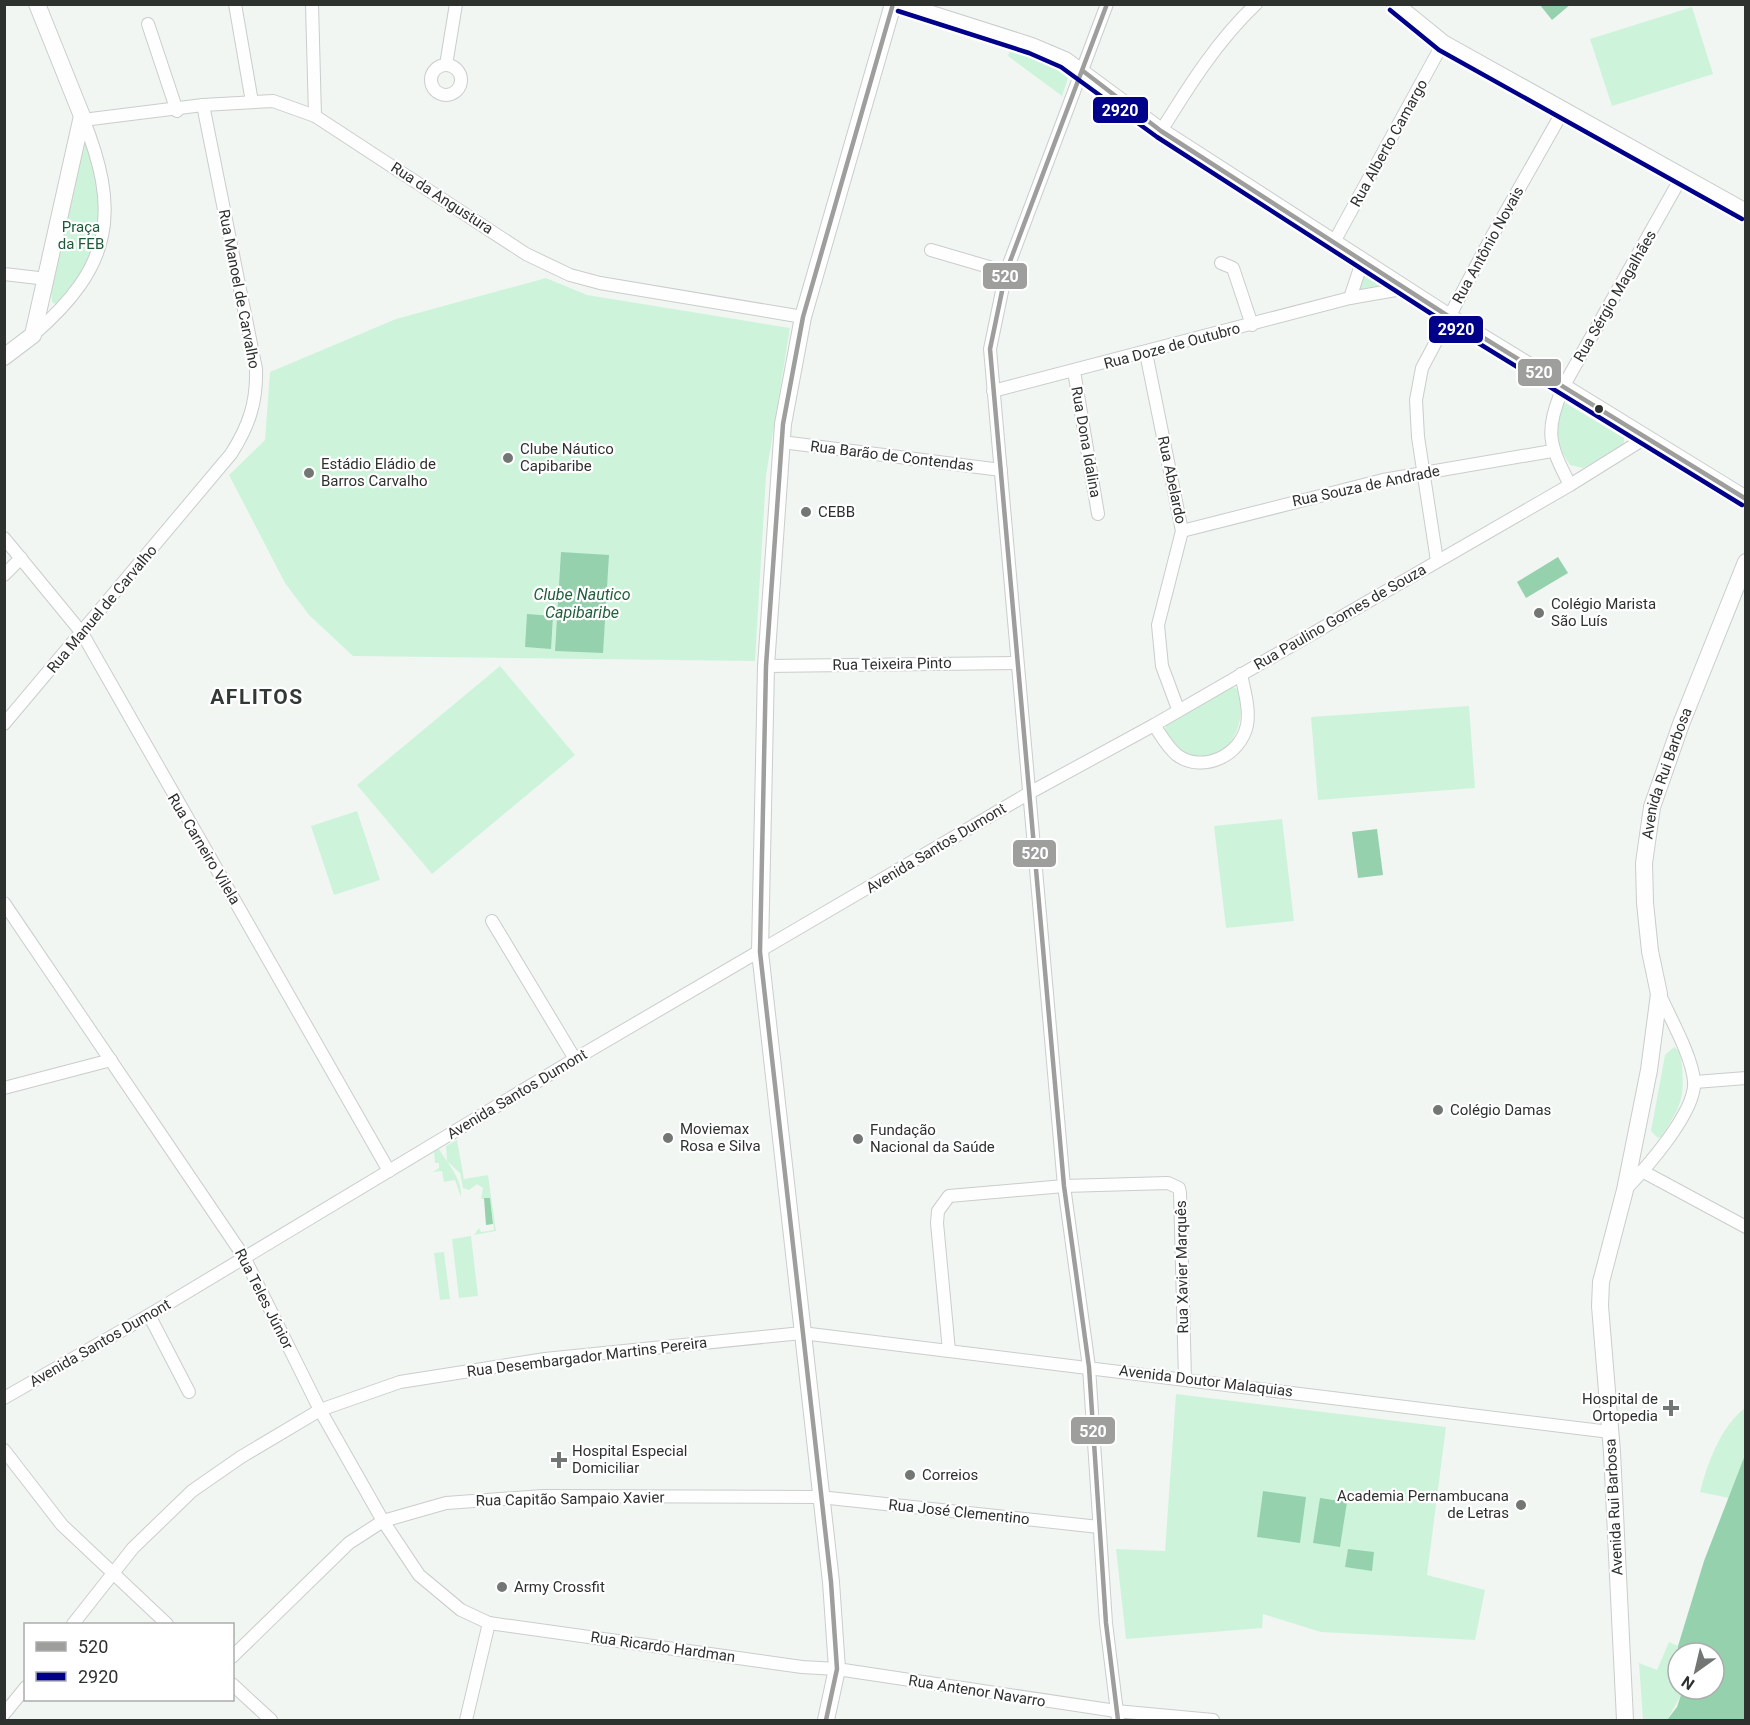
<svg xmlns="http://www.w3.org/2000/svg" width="1750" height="1725" viewBox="0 0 1750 1725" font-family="Roboto,sans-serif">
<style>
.green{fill:#cdf4db}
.water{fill:#95d1ad}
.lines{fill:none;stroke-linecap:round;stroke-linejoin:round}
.minor-casing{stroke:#cacdcb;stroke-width:14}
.major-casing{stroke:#cacdcb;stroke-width:18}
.minor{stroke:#fdfefd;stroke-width:12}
.major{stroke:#fdfefd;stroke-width:16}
.bus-1-casing{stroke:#fff;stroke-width:9}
.bus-2-casing{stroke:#fff;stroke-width:9}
.bus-1{stroke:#9e9e9d;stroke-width:4.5}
.bus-2{stroke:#00008b;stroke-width:4.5}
.bus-dot{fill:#2e322f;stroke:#fff;stroke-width:2}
.poi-dot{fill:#727774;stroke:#fff;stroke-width:2}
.labels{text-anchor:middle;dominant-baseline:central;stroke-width:4.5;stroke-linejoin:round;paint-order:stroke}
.street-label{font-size:15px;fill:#2e322f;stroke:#fff}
.park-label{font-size:15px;fill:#1c5a39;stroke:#fff}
.poi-label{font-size:15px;fill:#2e322f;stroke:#fff;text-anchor:start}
.water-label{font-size:16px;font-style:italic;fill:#225f3d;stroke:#fff}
.district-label{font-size:21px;font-weight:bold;letter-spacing:1.5px;fill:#323935;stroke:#fff}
.line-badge{stroke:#fff;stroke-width:2}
.badge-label{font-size:16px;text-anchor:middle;font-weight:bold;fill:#fff}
</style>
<rect width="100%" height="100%" fill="#f1f6f3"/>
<g class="green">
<path d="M 1692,7 L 1713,74 L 1612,106 L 1590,39 Z"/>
<path d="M 1011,47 L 1044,56 L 1066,70 L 1068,78 L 1062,96 L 1008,56 Z"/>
<path d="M 82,136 C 95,160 102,193 101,221 C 100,245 75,290 55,304 L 52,302 L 51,290 Z"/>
<path d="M 1359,257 L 1406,287 L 1349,297 Z"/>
<path d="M 546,278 L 587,295 L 790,328 L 766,476 L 755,661 L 353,656 L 309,615 L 285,583 L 229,475 L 265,440 L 270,372 L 396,319 Z"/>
<path d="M 1562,401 L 1624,438 L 1624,444 L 1583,468 L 1570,465 L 1554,440 Z"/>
<path d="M 500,666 L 575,755 L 432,874 L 357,785 Z"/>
<path d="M 1231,686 L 1237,689 C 1253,731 1215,781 1174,744 C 1168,738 1164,733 1166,724 Z"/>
<path d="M 1469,706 L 1475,788 L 1318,800 L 1311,717 Z"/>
<path d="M 357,811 L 380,880 L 334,895 L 311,826 Z"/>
<path d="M 1282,819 L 1294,921 L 1226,928 L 1214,826 Z"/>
<path d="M 1674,1047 C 1681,1051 1681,1059 1682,1067 C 1685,1101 1679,1109 1661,1137 L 1658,1138 L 1651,1131 L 1665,1055 Z"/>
<path d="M 457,1140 L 464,1179 L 488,1175 L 496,1231 L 474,1235 L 479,1228 L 481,1232 L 494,1230 L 490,1198 L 481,1199 L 483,1188 L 477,1184 L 469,1190 L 463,1188 L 460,1173 L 447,1161 L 446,1146 Z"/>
<path d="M 439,1149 C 448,1164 463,1180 461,1197 L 455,1180 L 444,1182 L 442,1171 L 433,1172 L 439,1168 L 439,1163 L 435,1163 L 434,1152 Z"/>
<path d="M 471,1236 L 478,1296 L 459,1298 L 452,1239 Z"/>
<path d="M 444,1252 L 450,1299 L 440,1300 L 434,1253 Z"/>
<path d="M 1176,1394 L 1446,1427 L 1427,1575 L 1485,1590 L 1475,1640 L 1321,1632 L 1263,1614 L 1262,1628 L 1126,1639 L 1116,1549 L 1165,1551 Z"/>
<path d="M 1745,1408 L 1745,1455 L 1729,1498 L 1700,1492 C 1707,1464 1721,1426 1745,1408 Z"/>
<path d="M 1669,1642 L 1678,1646 L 1678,1689 L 1684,1690 L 1667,1720 L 1643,1720 L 1639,1663 L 1657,1670 Z"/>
</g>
<g class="water">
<path d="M 1571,4 L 1552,20 L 1540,5 L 1540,4 Z"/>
<path d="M 561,552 L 609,555 L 603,653 L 555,651 Z"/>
<path d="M 1558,557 L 1568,573 L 1526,598 L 1517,582 Z"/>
<path d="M 527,614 L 553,616 L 551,649 L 525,647 Z"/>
<path d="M 1377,829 L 1383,875 L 1358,878 L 1352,832 Z"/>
<path d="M 484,1198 L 490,1198 L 493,1224 L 486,1225 Z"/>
<path d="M 1745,1455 L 1745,1720 L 1667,1720 L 1677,1707 L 1683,1689 L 1714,1689 L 1714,1653 L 1678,1653 L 1678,1664 L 1678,1646 L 1704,1561 Z"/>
<path d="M 1263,1491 L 1306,1497 L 1300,1543 L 1257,1537 Z"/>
<path d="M 1320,1498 L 1347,1502 L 1340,1547 L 1313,1543 Z"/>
<path d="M 1348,1549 L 1374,1552 L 1372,1571 L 1345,1567 Z"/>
</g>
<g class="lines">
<g class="minor-casing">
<g id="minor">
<path d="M 235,4 L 252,102"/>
<path d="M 312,4 L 315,116"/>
<path d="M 1107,4 L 1006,272 L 990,349 L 1064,1186 L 1089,1367 L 1106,1623 L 1118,1720"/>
<path d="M 148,24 L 177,111"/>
<path d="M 446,65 L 456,4"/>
<circle cx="446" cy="80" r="15"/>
<path d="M 83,120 L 203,105 L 273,101 L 315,116 L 526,254 L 570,275 L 600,283 L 803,317"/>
<path d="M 1161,131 C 1189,86 1217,41 1256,4"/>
<path d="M 1334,242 L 1443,43"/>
<path d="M 931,250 L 1006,272"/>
<path d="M 1221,263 L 1233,268 L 1252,325"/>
<path d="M 4,274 L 47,279"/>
<path d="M 1350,298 L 1359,271 L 1360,257"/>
<path d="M 33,335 C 113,266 121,212 82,116"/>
<path d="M 1146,353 L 1182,531 L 1158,625 L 1162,666 L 1178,709"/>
<path d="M 1074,371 L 1098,514"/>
<path d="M 993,391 L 1350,298 L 1407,288"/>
<path d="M 782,442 L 1001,470"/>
<path d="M 1570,485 C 1548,442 1545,433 1563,387 L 1682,176"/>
<path d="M 1182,531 L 1383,480 L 1552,451"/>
<path d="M 4,538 L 82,633 L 389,1171"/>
<path d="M 1437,561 L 1418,437 L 1416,400 L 1422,368 L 1491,238 L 1563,111"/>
<path d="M 4,575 L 21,558"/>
<path d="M 766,666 L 1017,663"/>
<path d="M 4,724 L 231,454 C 249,426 257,402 256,369 L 203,105"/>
<path d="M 1154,725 C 1161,735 1167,747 1177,755 C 1203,774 1241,755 1247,725 C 1250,708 1244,690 1241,674"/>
<path d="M 4,903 L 244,1257 L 320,1410 L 383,1521 L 419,1575 L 461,1610 L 489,1623 L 802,1667 L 837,1669 L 1116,1711 L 1213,1720"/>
<path d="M 492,921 L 575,1059"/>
<path d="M 1695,1082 L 1746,1078"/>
<path d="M 4,1088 L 111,1060"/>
<path d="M 1642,1171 L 1746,1227"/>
<path d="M 1626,1189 C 1646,1168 1697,1111 1694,1081 C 1692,1056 1670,1018 1660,995"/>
<path d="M 149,1315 L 189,1392"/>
<path d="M 949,1351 L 937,1223 L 938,1211 L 949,1196 L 1064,1186 L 1168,1183 L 1179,1188 L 1180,1193 L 1185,1378"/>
<path d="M 4,1398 L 149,1315 L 575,1059 L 1031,792 L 1154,725 L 1570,485 L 1647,437"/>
<path d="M 4,1450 L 62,1525 L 167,1624"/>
<path d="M 73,1624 L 133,1548 L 192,1491 L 241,1457 L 320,1410 L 400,1382 L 545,1359 L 802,1333 L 1610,1432"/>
<path d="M 232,1657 L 349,1543 L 383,1521 L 446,1503 L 543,1496 L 820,1497 L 1099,1527"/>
<path d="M 232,1684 L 271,1720"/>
<path d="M 4,1714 L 26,1687"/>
<path d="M 466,1720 L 489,1623"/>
</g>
</g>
<g class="major-casing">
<g id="major">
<path d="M 900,4 L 1032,46 L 1065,60 L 1161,131 L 1448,316 L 1746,499"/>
<path d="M 1395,4 L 1443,43 L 1746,212"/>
<path d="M 4,357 L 33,335 L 82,116 L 37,4"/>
<path d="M 826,1720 L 837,1669 L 831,1582 L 760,952 L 766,666 L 783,424 L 803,317 L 893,4"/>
<path id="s1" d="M 1625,1720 L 1612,1452 L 1600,1306 L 1601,1282 L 1625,1190 L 1649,1070 L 1659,994 L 1650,951 L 1645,903 L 1644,863 L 1652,807 L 1681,724 L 1746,562"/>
</g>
</g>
<use href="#minor" class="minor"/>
<use href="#major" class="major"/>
<g class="bus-1-casing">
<g id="bus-1">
<path d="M 1107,4 L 1006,272 L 990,349 L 1064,1186 L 1089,1367 L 1106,1623 L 1118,1720"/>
<path d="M 1083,71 L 1161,131 L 1448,316 L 1746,499"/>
<path d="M 826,1720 L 837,1669 L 831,1582 L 760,952 L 766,666 L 783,424 L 803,317 L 893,4"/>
</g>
</g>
<g class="bus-2-casing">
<g id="bus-2">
<path d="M 1390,10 L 1439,50 L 1742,219"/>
<path d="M 898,11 L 1029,53 L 1061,67 L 1157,137 L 1444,322 L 1742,505"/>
</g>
</g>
<use href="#bus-1" class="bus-1"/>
<use href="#bus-2" class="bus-2"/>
</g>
<circle class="bus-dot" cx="1599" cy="409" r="5"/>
<g class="poi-dot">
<circle cx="508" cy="458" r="6"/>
<circle cx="309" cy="473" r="6"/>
<circle cx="806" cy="512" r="6"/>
<circle cx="1539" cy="613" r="6"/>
<circle cx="1438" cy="1110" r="6"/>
<circle cx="668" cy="1138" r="6"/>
<circle cx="858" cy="1139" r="6"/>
<path d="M1668 1399h6v6h6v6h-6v6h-6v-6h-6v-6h6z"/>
<path d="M556 1451h6v6h6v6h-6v6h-6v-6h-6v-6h6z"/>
<circle cx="910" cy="1475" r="6"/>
<circle cx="1521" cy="1505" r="6"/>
<circle cx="502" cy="1587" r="6"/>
</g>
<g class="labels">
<g class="street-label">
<text transform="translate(1389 143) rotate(-61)">Rua Alberto Camargo</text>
<text transform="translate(442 198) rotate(33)">Rua da Angustura</text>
<text transform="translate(1488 245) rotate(-61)">Rua Antônio Novais</text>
<text transform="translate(239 289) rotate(79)">Rua Manoel de Carvalho</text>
<text transform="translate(1615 296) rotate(-60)">Rua Sérgio Magalhães</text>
<text transform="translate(1172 346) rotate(-15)">Rua Doze de Outubro</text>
<text transform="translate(1086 442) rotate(80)">Rua Dona Idalina</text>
<text transform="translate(892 456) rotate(7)">Rua Barão de Contendas</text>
<text transform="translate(1172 480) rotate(78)">Rua Abelardo</text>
<text transform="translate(1366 486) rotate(-12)">Rua Souza de Andrade</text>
<text transform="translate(102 609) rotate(-50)">Rua Manuel de Carvalho</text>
<text transform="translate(1340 617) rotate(-30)">Rua Paulino Gomes de Souza</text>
<text transform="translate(892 664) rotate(-1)">Rua Teixeira Pinto</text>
<text stroke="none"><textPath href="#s1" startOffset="958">Avenida Rui Barbosa</textPath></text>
<text transform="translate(936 848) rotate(-31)">Avenida Santos Dumont</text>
<text transform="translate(204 849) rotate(59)">Rua Carneiro Vilela</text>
<text transform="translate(517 1094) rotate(-31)">Avenida Santos Dumont</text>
<text transform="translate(1182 1267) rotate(-91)">Rua Xavier Marquês</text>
<text transform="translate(264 1299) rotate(63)">Rua Teles Júnior</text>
<text transform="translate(100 1343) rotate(-30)">Avenida Santos Dumont</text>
<text transform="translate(587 1357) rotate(-7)">Rua Desembargador Martins Pereira</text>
<text transform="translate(1206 1381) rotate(7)">Avenida Doutor Malaquias</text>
<text transform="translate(570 1499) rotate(-1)">Rua Capitão Sampaio Xavier</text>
<text transform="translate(1614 1507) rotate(-93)">Avenida Rui Barbosa</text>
<text transform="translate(959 1512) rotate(6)">Rua José Clementino</text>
<text transform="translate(663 1647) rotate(8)">Rua Ricardo Hardman</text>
<text transform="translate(977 1691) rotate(9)">Rua Antenor Navarro</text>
</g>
<g class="park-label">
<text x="81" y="227">Praça<tspan x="81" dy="17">da FEB</tspan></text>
</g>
<g class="poi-label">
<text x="520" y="449">Clube Náutico<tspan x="520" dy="17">Capibaribe</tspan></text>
<text x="321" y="464">Estádio Eládio de<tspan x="321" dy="17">Barros Carvalho</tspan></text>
<text x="818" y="512">CEBB</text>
<text x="1551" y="604">Colégio Marista<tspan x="1551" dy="17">São Luís</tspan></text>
<text x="1450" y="1110">Colégio Damas</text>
<text x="680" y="1129">Moviemax<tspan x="680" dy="17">Rosa e Silva</tspan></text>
<text x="870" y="1130">Fundação<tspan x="870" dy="17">Nacional da Saúde</tspan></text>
<text x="1658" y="1399" text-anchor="end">Hospital de<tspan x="1658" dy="17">Ortopedia</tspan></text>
<text x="572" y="1451">Hospital Especial<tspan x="572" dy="17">Domiciliar</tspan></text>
<text x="922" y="1475">Correios</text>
<text x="1509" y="1496" text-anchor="end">Academia Pernambucana<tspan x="1509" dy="17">de Letras</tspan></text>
<text x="514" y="1587">Army Crossfit</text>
</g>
<g class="water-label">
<text x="582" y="594">Clube Nautico<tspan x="582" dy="18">Capibaribe</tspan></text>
</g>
<g class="district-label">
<text x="257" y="697">AFLITOS</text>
</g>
</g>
<g class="line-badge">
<rect x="1092" y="96" width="57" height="28" rx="6" fill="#00008b"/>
<rect x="982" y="262" width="46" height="28" rx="6" fill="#9e9e9d"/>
<rect x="1428" y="315" width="56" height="29" rx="6" fill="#00008b"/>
<rect x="1517" y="358" width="45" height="29" rx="6" fill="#9e9e9d"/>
<rect x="1012" y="839" width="45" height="29" rx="6" fill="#9e9e9d"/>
<rect x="1070" y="1416" width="46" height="29" rx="6" fill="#9e9e9d"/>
</g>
<g class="badge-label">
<text x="1120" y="116">2920</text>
<text x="1005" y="282">520</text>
<text x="1456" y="335">2920</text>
<text x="1539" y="378">520</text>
<text x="1035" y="859">520</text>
<text x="1093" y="1437">520</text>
</g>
<rect width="1750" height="1725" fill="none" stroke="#2e322f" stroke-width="12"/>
<rect x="24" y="1623" width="210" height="78" fill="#ffffff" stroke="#abadac" stroke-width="1.5"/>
<rect x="36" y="1642" width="30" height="9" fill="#9e9e9d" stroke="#abadac" stroke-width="1.5"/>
<text x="78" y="1653" font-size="18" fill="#2e322f">520</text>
<rect x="36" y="1672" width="30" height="9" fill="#00008b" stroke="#abadac" stroke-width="1.5"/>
<text x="78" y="1683" font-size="18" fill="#2e322f">2920</text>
<g transform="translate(1696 1671) rotate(214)"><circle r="28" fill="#ffffff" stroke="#abadac" stroke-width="1.5"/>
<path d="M0-4.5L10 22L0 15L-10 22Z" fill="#727774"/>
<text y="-9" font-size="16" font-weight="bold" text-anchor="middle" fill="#2e322f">N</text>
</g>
</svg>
